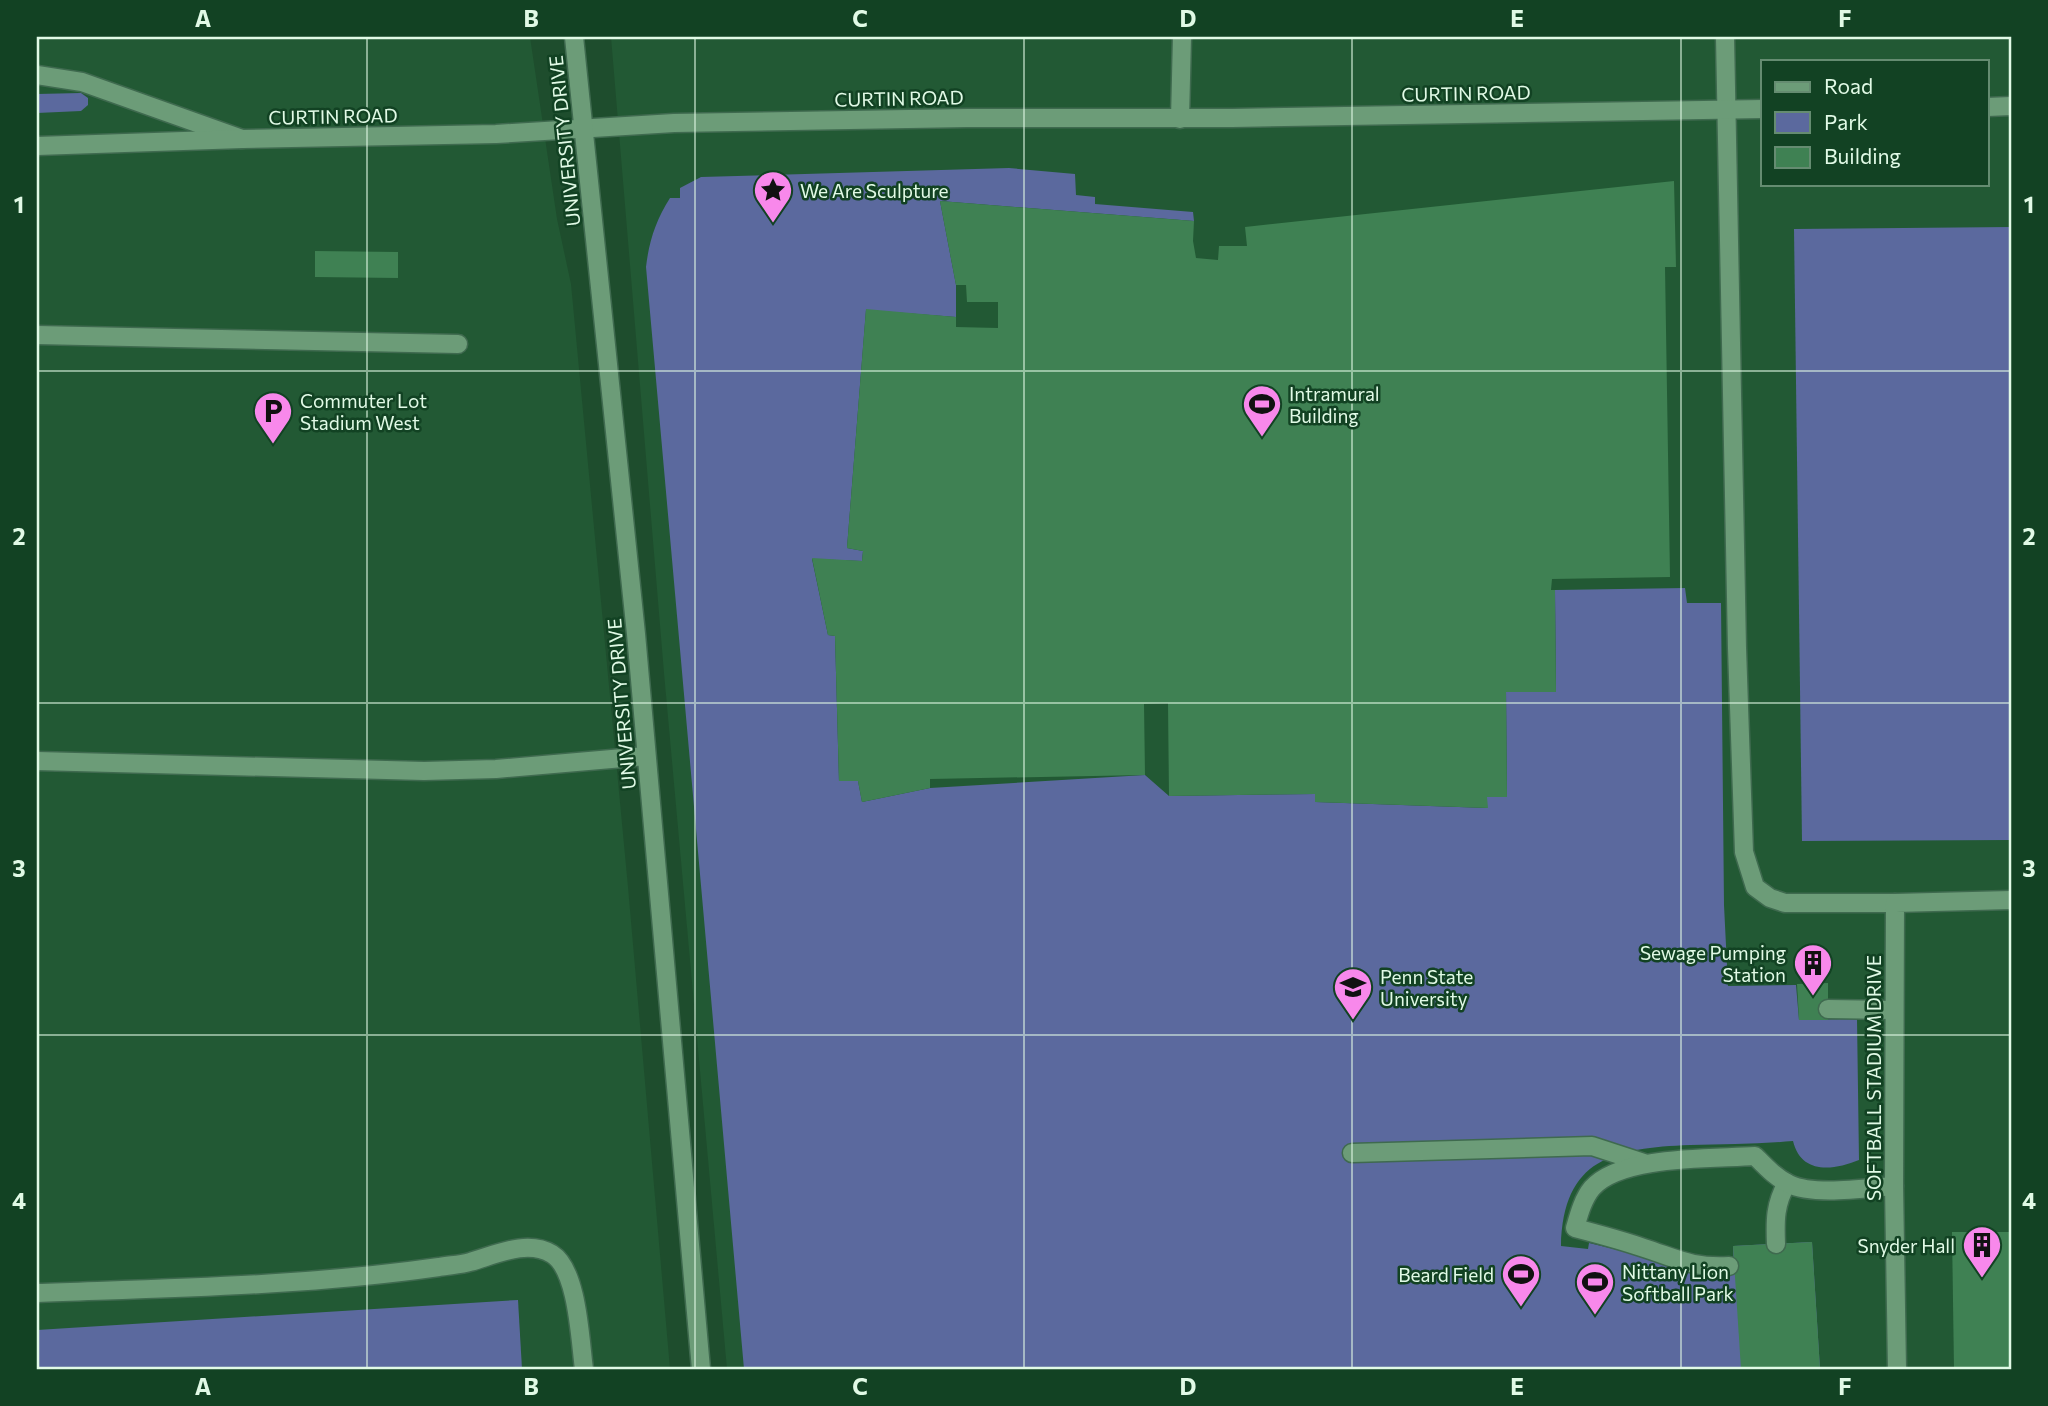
<svg xmlns="http://www.w3.org/2000/svg" width="2048" height="1406" viewBox="0 0 2048 1406" font-family="Commissioner,sans-serif">
<style>
.built{fill:#225934;fill-rule:evenodd}
.green{fill:#5b699e}
.building{fill:#3f8153}
.lines{fill:none;stroke-linecap:round;stroke-linejoin:round}
.lane-casing{stroke:#3f6a4f;stroke-width:21}
.street-casing{stroke:#3f6a4f;stroke-width:21}
.secondary-casing{stroke:#3f6a4f;stroke-width:21}
.lane{stroke:#6c9c78;stroke-width:18}
.street{stroke:#6c9c78;stroke-width:18}
.secondary{stroke:#6c9c78;stroke-width:18}
.grid{fill:none;stroke:#e1fae6;stroke-width:2;stroke-opacity:0.55}
.labels{text-anchor:middle;dominant-baseline:central;stroke-width:5;stroke-linejoin:round;paint-order:stroke}
.street-label{font-size:19px;fill:#e1fae6;stroke:#124223}
.poi-label{font-size:19px;fill:#e1fae6;stroke:#124223;text-anchor:start}
.neatline{fill:none;stroke:#e1fae6;stroke-width:2.5}
.grid-label{font-size:23px;text-anchor:middle;font-weight:bold;fill:#e1fae6}
</style>
<rect width="100%" height="100%" fill="#1e4d2d"/>
<g class="built">
<path d="M 37,37 L 530,37 L 557,219 L 571,284 L 628,887 L 670,1369 L 37,1369 Z"/>
<path d="M 611,37 L 2011,37 L 2011,1369 L 727,1369 L 664,673 ZM 1763,61 L 1987,61 L 1987,184 L 1763,184 Z"/>
</g>
<g class="green">
<path d="M 81,93 L 88,98 L 88,105 L 81,111 L 37,113 L 37,94 Z"/>
<path d="M 1009,168 L 1075,174 L 1076,195 L 1095,197 L 1095,204 L 1193,212 L 1194,221 L 940,201 L 956,285 L 956,317 L 866,310 L 847,548 L 863,551 L 862,561 L 812,559 L 828,635 L 835,636 L 839,781 L 858,781 L 862,802 L 930,788 L 1145,775 L 1169,796 L 1315,794 L 1316,802 L 1487,808 L 1487,797 L 1507,796 L 1506,692 L 1556,691 L 1555,590 L 1685,588 L 1687,603 L 1721,603 L 1724,905 L 1728,986 L 1796,985 L 1799,1020 L 1857,1019 L 1859,1160 C 1832,1171 1801,1174 1793,1141 C 1759,1144 1724,1144 1690,1145 C 1614,1148 1563,1158 1561,1246 L 1588,1249 L 1589,1243 L 1643,1256 L 1696,1273 L 1734,1270 L 1733,1246 L 1812,1242 L 1820,1369 L 744,1369 L 646,267 C 649,241 656,220 670,198 L 680,198 L 680,188 L 701,177 Z"/>
<path d="M 2011,227 L 2011,840 L 1802,841 L 1794,229 Z"/>
<path d="M 518,1300 L 522,1369 L 37,1369 L 37,1330 Z"/>
</g>
<g class="building">
<path d="M 1674,181 L 1676,267 L 1665,267 L 1670,577 L 1552,579 L 1551,590 L 1555,590 L 1555,602 L 1556,692 L 1506,692 L 1507,797 L 1487,797 L 1488,808 L 1315,802 L 1315,794 L 1169,796 L 1168,703 L 1144,704 L 1145,775 L 930,779 L 930,788 L 862,802 L 858,781 L 839,781 L 835,636 L 828,635 L 812,558 L 862,561 L 863,551 L 847,548 L 866,309 L 956,317 L 956,327 L 998,328 L 998,302 L 967,302 L 966,285 L 956,285 L 940,201 L 1194,221 L 1193,241 L 1196,258 L 1218,260 L 1219,246 L 1247,246 L 1245,227 Z"/>
<path d="M 315,251 L 398,252 L 398,278 L 315,277 Z"/>
<path d="M 1828,983 L 1828,1020 L 1799,1020 L 1797,984 Z"/>
<path d="M 1952,1232 L 2011,1232 L 2011,1369 L 1954,1369 Z"/>
<path d="M 1812,1242 L 1820,1369 L 1741,1369 L 1733,1246 Z"/>
</g>
<g class="lines">
<g class="lane-casing">
<g id="lane">
<path d="M 1725,37 L 1737,648 L 1744,852 L 1755,887 L 1770,898 L 1785,903 L 1895,903"/>
<path d="M 37,75 L 82,82 L 242,139"/>
<path d="M 1180,119 L 1182,37"/>
<path d="M 37,335 L 458,344"/>
<path d="M 37,761 L 424,771 L 496,769 L 646,756"/>
<path d="M 1828,1009 L 1893,1010"/>
<path d="M 1352,1153 L 1592,1146 L 1644,1163"/>
<path d="M 1776,1244 C 1775,1220 1775,1204 1787,1183"/>
<path d="M 1729,1266 C 1692,1268 1678,1259 1644,1248 C 1621,1240 1598,1234 1575,1228 C 1579,1214 1583,1199 1592,1188 C 1621,1155 1713,1159 1755,1156 C 1766,1167 1775,1177 1789,1184 C 1813,1196 1866,1188 1894,1186"/>
<path d="M 37,1293 C 171,1288 306,1286 439,1267 C 449,1265 460,1265 470,1262 C 495,1255 527,1239 552,1254 C 578,1270 580,1341 584,1369"/>
<path d="M 1897,1369 L 1894,1186 L 1895,903 L 2011,900"/>
</g>
</g>
<g class="street-casing">
<g id="street">
<path d="M 1987,107 L 2011,106"/>
<path d="M 37,146 L 242,139 L 496,134 L 674,123 L 967,118 L 1232,118 L 1763,109"/>
</g>
</g>
<g class="secondary-casing">
<path id="secondary" d="M 574,37 L 636,634 L 701,1369"/>
</g>
<use href="#lane" class="lane"/>
<use href="#street" class="street"/>
<use href="#secondary" class="secondary"/>
</g>
<path class="grid" d="M 367,37 L 367,1369M 695,37 L 695,1369M 1024,37 L 1024,1369M 1352,37 L 1352,1369M 1681,37 L 1681,1369M 37,371 L 2011,371M 37,703 L 2011,703M 37,1035 L 2011,1035"/>
<defs>
<g id="sight-pin" transform="scale(2.0125)"><path d="M0 17L-7.5 6A9.5 9.5 0 1 1 7.5 6Z" fill="#f888eb" stroke="#124223"/><path d="M0-6L1.8-2.2L6-1.7L2.9 1.2L3.7 5.4L0 3.3L-3.7 5.4L-2.9 1.2L-6-1.7L-1.8-2.2Z" fill="#111"/></g>
<g id="stadium-pin" transform="scale(2.0125)"><path d="M0 17L-7.5 6A9.5 9.5 0 1 1 7.5 6Z" fill="#f888eb" stroke="#124223"/><path d="M0-5a6.5 5 0 1 0 0 10a6.5 5 0 1 0 0-10ZM-3.5-1.8h7v3.6h-7Z" fill="#111"/></g>
<g id="parking-pin" transform="scale(2.0125)"><path d="M0 17L-7.5 6A9.5 9.5 0 1 1 7.5 6Z" fill="#f888eb" stroke="#124223"/><path d="M-3.5-5.5H1a3.5 3.5 0 0 1 0 7H-1V5.5H-3.5ZM-1-3.4V-.6H.8a1.4 1.4 0 0 0 0-2.8Z" fill="#111"/></g>
<g id="building-pin" transform="scale(2.0125)"><path d="M0 17L-7.5 6A9.5 9.5 0 1 1 7.5 6Z" fill="#f888eb" stroke="#124223"/><path d="M-4-6H4V6H1V3H-1V6H-4ZM-2.5-4.3h1.7v1.8h-1.7ZM.8-4.3h1.7v1.8H.8ZM-2.5-1h1.7V.8h-1.7ZM.8-1h1.7V.8H.8Z" fill="#111"/></g>
<g id="university-pin" transform="scale(2.0125)"><path d="M0 17L-7.5 6A9.5 9.5 0 1 1 7.5 6Z" fill="#f888eb" stroke="#124223"/><path d="M0-5L7-2L0 1L-7-2ZM-4 1L0 2.5L4 1V4Q0 6-4 4Z" fill="#111"/></g>
</defs>
<g fill-rule="evenodd">
<use href="#sight-pin" x="773" y="190"/>
<use href="#stadium-pin" x="1262" y="404"/>
<use href="#parking-pin" x="273" y="411"/>
<use href="#building-pin" x="1813" y="963"/>
<use href="#university-pin" x="1353" y="987"/>
<use href="#building-pin" x="1982" y="1245"/>
<use href="#stadium-pin" x="1521" y="1274"/>
<use href="#stadium-pin" x="1595" y="1282"/>
</g>
<g class="labels">
<g class="street-label">
<text transform="translate(1466 93) rotate(-1)">CURTIN ROAD</text>
<text transform="translate(899 98) rotate(-1)">CURTIN ROAD</text>
<text transform="translate(333 116) rotate(-1)">CURTIN ROAD</text>
<text transform="translate(564 141) rotate(-96)">UNIVERSITY DRIVE</text>
<text transform="translate(621 704) rotate(-95)">UNIVERSITY DRIVE</text>
<text transform="translate(1873 1078) rotate(-90)">SOFTBALL STADIUM DRIVE</text>
</g>
<g class="poi-label">
<text x="800" y="190">We Are Sculpture</text>
<text x="1289" y="393">Intramural<tspan x="1289" dy="22">Building</tspan></text>
<text x="300" y="400">Commuter Lot<tspan x="300" dy="22">Stadium West</tspan></text>
<text x="1786" y="952" text-anchor="end">Sewage Pumping<tspan x="1786" dy="22">Station</tspan></text>
<text x="1380" y="976">Penn State<tspan x="1380" dy="22">University</tspan></text>
<text x="1955" y="1245" text-anchor="end">Snyder Hall</text>
<text x="1622" y="1271">Nittany Lion<tspan x="1622" dy="22">Softball Park</tspan></text>
<text x="1494" y="1274" text-anchor="end">Beard Field</text>
</g>
</g>
<rect width="2048" height="1406" fill="none" stroke="#124223" stroke-width="77"/>
<rect x="1761" y="60" width="228" height="126" fill="#124223" stroke="#658c71" stroke-width="2"/>
<rect x="1775" y="82" width="35" height="10" fill="#6c9c78" stroke="#658c71" stroke-width="2"/>
<text x="1824" y="94" font-size="21" fill="#e1fae6">Road</text>
<rect x="1775" y="112" width="35" height="21" fill="#5b699e" stroke="#658c71" stroke-width="2"/>
<text x="1824" y="130" font-size="21" fill="#e1fae6">Park</text>
<rect x="1775" y="147" width="35" height="21" fill="#3f8153" stroke="#658c71" stroke-width="2"/>
<text x="1824" y="164" font-size="21" fill="#e1fae6">Building</text>
<rect x="38" y="38" width="1972" height="1330" class="neatline"/>
<g class="grid-label">
<text x="203" y="27">A</text>
<text x="531" y="27">B</text>
<text x="860" y="27">C</text>
<text x="1188" y="27">D</text>
<text x="1517" y="27">E</text>
<text x="1845" y="27">F</text>
<text x="19" y="213">1</text>
<text x="2029" y="213">1</text>
<text x="19" y="545">2</text>
<text x="2029" y="545">2</text>
<text x="19" y="877">3</text>
<text x="2029" y="877">3</text>
<text x="19" y="1209">4</text>
<text x="2029" y="1209">4</text>
<text x="203" y="1395">A</text>
<text x="531" y="1395">B</text>
<text x="860" y="1395">C</text>
<text x="1188" y="1395">D</text>
<text x="1517" y="1395">E</text>
<text x="1845" y="1395">F</text>
</g>
</svg>
